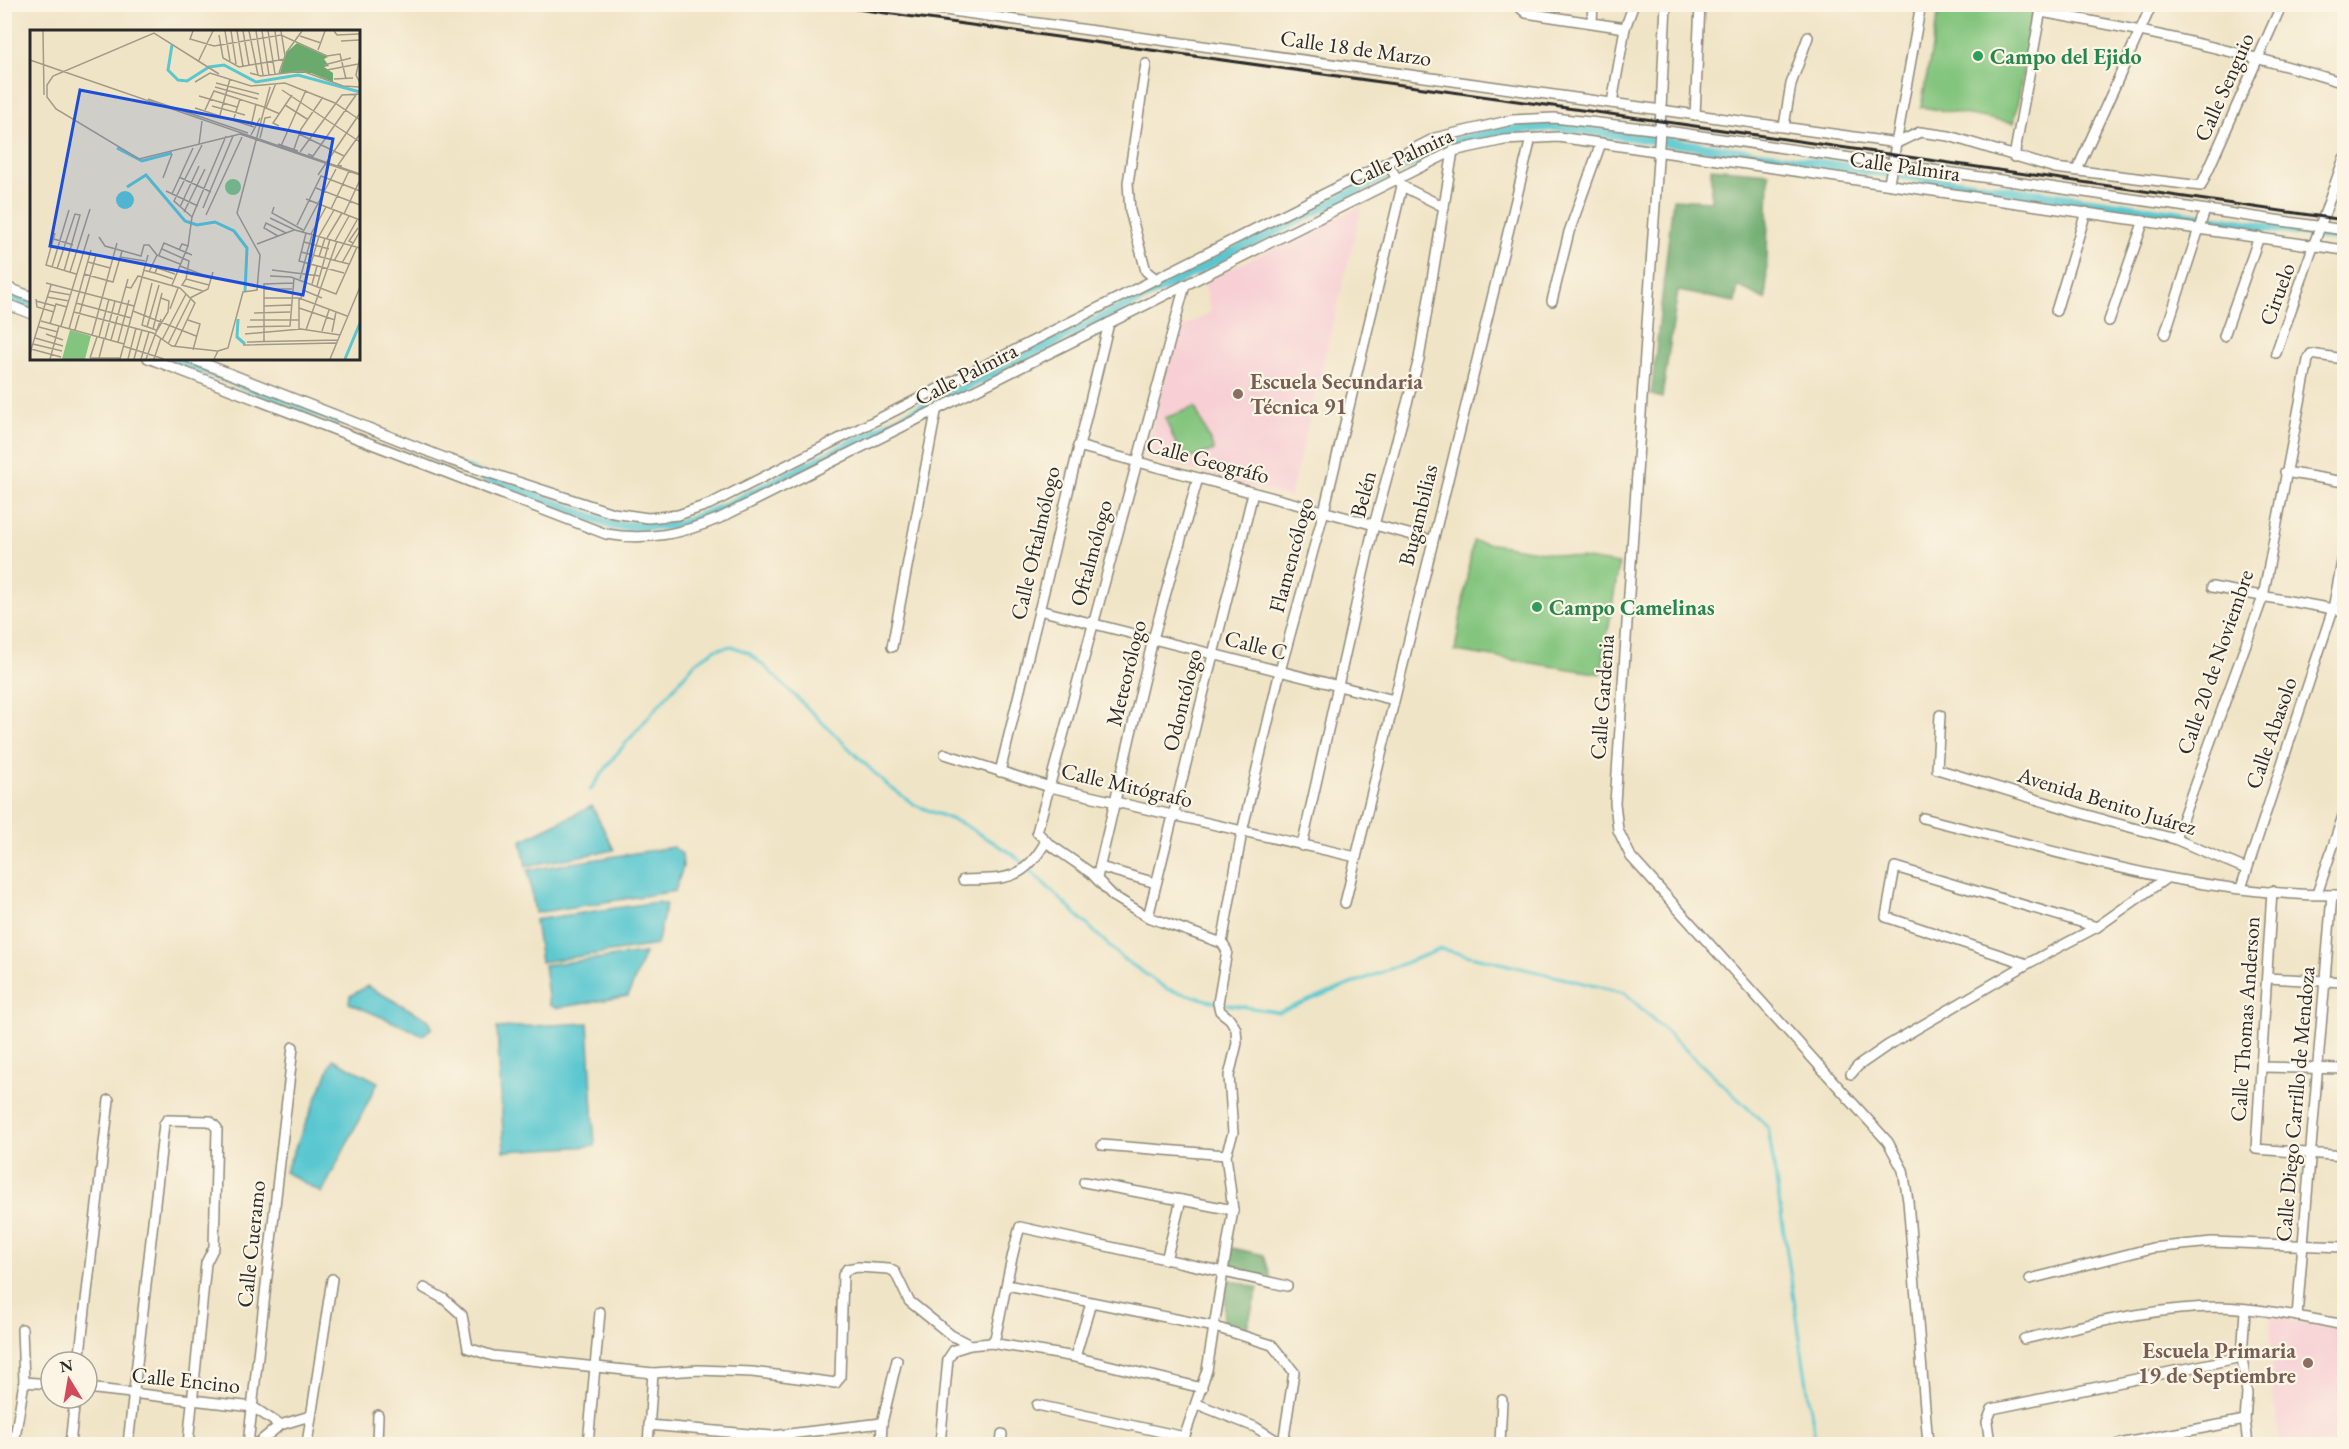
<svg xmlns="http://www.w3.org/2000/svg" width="2349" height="1449" viewBox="0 0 2349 1449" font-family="'EB Garamond',serif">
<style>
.built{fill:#f7cfd4}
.green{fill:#83c57e;stroke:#577854;stroke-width:1.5}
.forest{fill:#6aaa6d;stroke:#4a6a4c;stroke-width:1.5}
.water{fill:#5ac7d0;stroke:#42797e;stroke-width:1.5}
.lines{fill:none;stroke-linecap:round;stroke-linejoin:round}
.stream{stroke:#5ac7d0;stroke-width:3}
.canal{stroke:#5ac7d0;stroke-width:10}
.street-casing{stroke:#8e8878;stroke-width:12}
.street{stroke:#fff;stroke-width:9}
.rail{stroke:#2b2b2b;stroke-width:3}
.leisure-dot{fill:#2e9e5b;stroke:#fcf5e5;stroke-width:2}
.education-dot{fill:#8d6e63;stroke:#fcf5e5;stroke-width:2}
.labels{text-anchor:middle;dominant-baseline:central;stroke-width:4.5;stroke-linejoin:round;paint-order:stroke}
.street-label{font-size:22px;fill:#2b2b2b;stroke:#fcf5e5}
.leisure-label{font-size:22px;font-weight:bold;fill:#27864d;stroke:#fcf5e5;text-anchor:start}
.education-label{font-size:22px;font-weight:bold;fill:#785e54;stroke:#fcf5e5;text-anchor:start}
.inset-river{fill:none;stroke:#5ac7d0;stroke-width:3}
.inset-road{fill:none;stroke:#a19a88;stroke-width:1.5}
.view{fill:#1d4ed8;fill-opacity:0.15;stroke:#1d4ed8;stroke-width:3}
.inset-edge{fill:none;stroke:#2b2b2b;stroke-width:3}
</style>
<rect width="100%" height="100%" fill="#fcf5e5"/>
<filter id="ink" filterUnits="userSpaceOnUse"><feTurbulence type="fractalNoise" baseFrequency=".0167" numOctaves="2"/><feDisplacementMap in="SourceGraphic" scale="12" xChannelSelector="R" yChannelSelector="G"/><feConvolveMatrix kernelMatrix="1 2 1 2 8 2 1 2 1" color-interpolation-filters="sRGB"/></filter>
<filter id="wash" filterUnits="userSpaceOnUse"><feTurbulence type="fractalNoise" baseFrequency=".008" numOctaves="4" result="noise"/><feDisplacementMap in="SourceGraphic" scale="24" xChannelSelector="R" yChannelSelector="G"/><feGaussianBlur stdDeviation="1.35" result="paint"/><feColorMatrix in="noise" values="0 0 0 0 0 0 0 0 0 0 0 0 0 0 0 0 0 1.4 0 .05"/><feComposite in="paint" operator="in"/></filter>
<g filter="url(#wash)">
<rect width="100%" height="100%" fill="#f0e4c6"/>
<g class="built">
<path d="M 1362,206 L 1290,497 L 1144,457 L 1178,330 L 1211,312 L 1204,282 Z"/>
<path d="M 2270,1316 L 2344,1330 L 2344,1396 L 2336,1444 L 2280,1444 L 2273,1397 Z"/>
</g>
<g class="green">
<path d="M 1940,4 L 2035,5 L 2014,123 L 1921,107 Z"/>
<path d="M 1195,407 L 1214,450 L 1183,461 L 1165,418 Z"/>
<path d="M 1473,541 L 1619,564 L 1601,674 L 1455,651 Z"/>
</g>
<g class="forest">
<path d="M 1711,168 L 1769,173 L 1766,300 L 1738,286 L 1735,302 L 1678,291 L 1662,398 L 1651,395 L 1673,199 L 1711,201 Z"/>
<path d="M 1232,1248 L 1264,1255 L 1271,1278 L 1227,1269 Z"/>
<path d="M 1228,1279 L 1258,1288 L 1246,1331 L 1222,1325 Z"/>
</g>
<g class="water">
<path d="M 592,806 L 614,850 L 526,866 L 521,841 Z"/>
<path d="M 673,847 L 682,854 L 683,867 L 675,891 L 535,913 L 528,870 Z"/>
<path d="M 657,902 L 666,904 L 657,945 L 541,962 L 535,920 Z"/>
<path d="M 645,953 L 628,996 L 556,1008 L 549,1005 L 544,965 Z"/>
<path d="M 367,986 L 429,1020 L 432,1028 L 423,1035 L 349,1003 L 350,996 Z"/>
<path d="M 588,1023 L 595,1146 L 504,1151 L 497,1028 Z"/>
<path d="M 333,1059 L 378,1082 L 322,1193 L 285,1172 Z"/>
</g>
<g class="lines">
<path class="stream" d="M 590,790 L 614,757 L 696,662 L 716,649 L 732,646 L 749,653 L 764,666 L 887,785 L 915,805 L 963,824 L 1014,855 L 1121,957 L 1167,989 L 1218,1003 L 1279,1012 L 1441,949 L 1625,993 L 1768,1127 L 1816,1444"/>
<g class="canal">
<path d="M 4,293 L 32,304"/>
<path d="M 175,358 L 339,421"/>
<path d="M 458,467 L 614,526 L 680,525 L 728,506 L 1446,145 C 1483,132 1518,128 1558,126 L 2344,238"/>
</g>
</g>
</g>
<g filter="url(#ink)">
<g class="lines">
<g class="street-casing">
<g id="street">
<path d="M 902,4 L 1897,143 L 1920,132 L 1949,136 L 2055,168 L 2201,186 L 2282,4"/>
<path d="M 1516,4 L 1526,13 L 1625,28"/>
<path d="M 1666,4 L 1660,130 L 1615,803 L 1618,830 L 1631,857 L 1888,1142 L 1903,1170 L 1908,1201 L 1928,1444"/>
<path d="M 2041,12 C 2144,30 2244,52 2344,83"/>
<path d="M 1592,22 L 1593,4"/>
<path d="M 1146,64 L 1128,183 L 1130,211 L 1146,271 L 1157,280"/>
<path d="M 1612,103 L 1625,28 L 1634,4"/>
<path d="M 1695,115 L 1700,4"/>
<path d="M 1784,126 L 1791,84 L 1808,37"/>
<path d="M 2014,157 L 2042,4"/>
<path d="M 2077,170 L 2152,4"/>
<path d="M 1889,183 L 1921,4"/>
<path d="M 1402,186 L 1444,207"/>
<path d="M 4,286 L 32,297"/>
<path d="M 1552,301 L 1569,232 L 1601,143"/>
<path d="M 4,303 L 32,314"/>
<path d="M 2056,311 L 2086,212"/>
<path d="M 2109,321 L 2144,220"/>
<path d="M 2165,334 L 2205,210"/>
<path d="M 2224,336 L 2259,237"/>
<path d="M 2276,353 L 2344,158"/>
<path d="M 148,358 L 606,534 C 646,541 682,534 720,518 L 1453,151 L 1504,140 L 1558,137 L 2344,250"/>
<path d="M 190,358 L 450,460 L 613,513 L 648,518 L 678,515 L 710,504 L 1435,138 L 1512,120 L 1554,118 L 1660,130 L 2344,230"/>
<path d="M 1078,446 L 1431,540"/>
<path d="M 2285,472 L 2344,482"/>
<path d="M 2212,587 L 2344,611"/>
<path d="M 1039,610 L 1394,700"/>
<path d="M 892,647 L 936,412"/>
<path d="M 1940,715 L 1937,769 L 2107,821 L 2175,839 L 2246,869"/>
<path d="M 945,754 L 1050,787 L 1356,857"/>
<path d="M 1000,772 L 1109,323"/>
<path d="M 1923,818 C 2062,853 2200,897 2344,895"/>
<path d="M 2175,839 L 2263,597 L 2308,360 L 2311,354 L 2344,359"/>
<path d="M 1302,846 L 1374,525 L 1419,359 L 1453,151"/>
<path d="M 1100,867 L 1156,883"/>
<path d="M 1097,878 L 1153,639 L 1198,478"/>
<path d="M 963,880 C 1005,879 1024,881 1046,841"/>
<path d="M 2241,888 L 2333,609 L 2344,551"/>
<path d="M 2272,891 L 2256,1149 L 2344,1156"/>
<path d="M 2317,894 L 2344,813"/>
<path d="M 1345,903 L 1531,138"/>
<path d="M 1148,917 L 1253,493"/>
<path d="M 1222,943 L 1242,832 L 1280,671 L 1324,511 L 1402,186 L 1387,163"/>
<path d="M 2027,964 L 1886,917 L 1895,867 L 2097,927"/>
<path d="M 2267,978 L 2344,982"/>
<path d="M 2262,1067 L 2344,1069"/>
<path d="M 1851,1074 L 1858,1066 L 1887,1046 L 2027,964 L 2097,927 L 2165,879"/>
<path d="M 1102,1145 L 1226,1155"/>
<path d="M 1084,1182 L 1181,1200"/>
<path d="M 1166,1260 L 1181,1200 L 1233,1210 L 1226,1155 L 1233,1133 L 1229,1076 L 1237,1043 L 1236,1029 L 1230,1019 L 1220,1011 L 1218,1003 L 1227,951 L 1222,943 L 1148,917 L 1113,896 L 1091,873 L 1049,844 L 1037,832 L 1185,285"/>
<path d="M 2030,1279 L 2152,1248 L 2212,1242 L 2344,1247"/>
<path d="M 1007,1285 L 1215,1327 L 1272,1345 L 1294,1372 L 1283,1444"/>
<path d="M 424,1288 L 444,1299 L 462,1315 L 468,1348 L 493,1356 L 653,1373 L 698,1370 L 752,1372 L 836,1383 L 840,1377 L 843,1275 L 847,1269 L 858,1267 L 889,1269 L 895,1272 L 909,1301 L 951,1335 L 970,1345 L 991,1343 L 1075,1357 L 1202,1388"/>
<path d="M 2245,1310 L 2242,1357 L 2247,1394 L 2245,1420 L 2248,1444"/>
<path d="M 2297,1316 L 2332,895"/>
<path d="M 2024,1339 C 2088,1325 2153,1307 2218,1307 C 2260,1308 2303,1317 2344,1325"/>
<path d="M 991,1343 L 995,1338 C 1004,1301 1009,1263 1020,1227 L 1287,1286"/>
<path d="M 1075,1357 L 1091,1303"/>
<path d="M 79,1362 L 109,1100"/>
<path d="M 24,1382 L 51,1384"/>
<path d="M 87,1388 L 253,1407 L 280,1425 L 310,1416"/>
<path d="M 1197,1404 L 1255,1427 L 1282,1444"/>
<path d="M 1037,1405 L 1185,1437"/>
<path d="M 649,1425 L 772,1436 L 882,1423"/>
<path d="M 14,1444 L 24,1382 L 22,1329"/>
<path d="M 70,1444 L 75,1398"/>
<path d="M 128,1444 L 164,1124 L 167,1120 L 210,1121 L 217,1128 L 214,1247 L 206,1263 L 188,1444"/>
<path d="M 248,1444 L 293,1047"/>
<path d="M 257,1444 L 280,1425"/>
<path d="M 307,1444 L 332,1279"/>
<path d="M 377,1444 L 378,1415"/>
<path d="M 588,1444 L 600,1312"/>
<path d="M 648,1444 L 653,1373"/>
<path d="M 881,1444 L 882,1423 L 897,1360"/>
<path d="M 940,1444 L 948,1359 L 954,1350 L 970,1345"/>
<path d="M 1001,1444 L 1002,1434"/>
<path d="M 1182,1444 L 1207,1370 L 1233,1210"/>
<path d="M 1500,1444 L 1502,1400"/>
<path d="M 1990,1444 L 1987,1422 L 1992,1409 L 2242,1357"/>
<path d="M 2119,1444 L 2245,1420"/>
<path d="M 2343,1444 L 2344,1434"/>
</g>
</g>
<use href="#street" class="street"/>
<path class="rail" d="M 821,4 L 1660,121 L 2344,220"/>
</g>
</g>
<g class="leisure-dot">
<circle cx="1978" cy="56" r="6"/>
<circle cx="1537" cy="607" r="6"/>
</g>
<g class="education-dot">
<circle cx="1238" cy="394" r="6"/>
<circle cx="2308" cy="1363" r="6"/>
</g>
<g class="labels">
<g class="street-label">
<text transform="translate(1356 48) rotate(8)">Calle 18 de Marzo</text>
<text transform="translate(2224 87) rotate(-66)">Calle Senguio</text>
<text transform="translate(1401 157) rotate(-25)">Calle Palmira</text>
<text transform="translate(1905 166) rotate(8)">Calle Palmira</text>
<text transform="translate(2277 294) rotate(-70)">Ciruelo</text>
<text transform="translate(966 374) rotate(-27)">Calle Palmira</text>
<text transform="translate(1208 460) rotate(15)">Calle Geográfo</text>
<text transform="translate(1363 494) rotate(-75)">Belén</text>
<text transform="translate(1418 515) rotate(-76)">Bugambilias</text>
<text transform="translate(1035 543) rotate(-77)">Calle Oftalmólogo</text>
<text transform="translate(1091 553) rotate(-75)">Oftalmólogo</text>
<text transform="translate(1291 555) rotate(-75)">Flamencólogo</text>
<text transform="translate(1256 645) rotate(14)">Calle C</text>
<text transform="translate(2215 662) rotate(-71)">Calle 20 de Noviembre</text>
<text transform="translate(1126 673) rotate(-76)">Meteorólogo</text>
<text transform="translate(1602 697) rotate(-86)">Calle Gardenia</text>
<text transform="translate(1182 700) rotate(-76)">Odontólogo</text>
<text transform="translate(2271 733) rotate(-71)">Calle Abasolo</text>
<text transform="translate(1127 785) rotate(13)">Calle Mitógrafo</text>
<text transform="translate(2107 801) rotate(17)">Avenida Benito Juárez</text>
<text transform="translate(2245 1019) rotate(-86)">Calle Thomas Anderson</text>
<text transform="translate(2295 1104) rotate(-85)">Calle Diego Carrillo de Mendoza</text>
<text transform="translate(251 1244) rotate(-84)">Calle Cueramo</text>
<text transform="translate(186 1380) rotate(6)">Calle Encino</text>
</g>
<g class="leisure-label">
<text x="1990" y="56">Campo del Ejido</text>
<text x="1549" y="607">Campo Camelinas</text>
</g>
<g class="education-label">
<text x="1250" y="381">Escuela Secundaria<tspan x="1250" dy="25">Técnica 91</tspan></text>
<text x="2296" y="1350" text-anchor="end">Escuela Primaria<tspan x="2296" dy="25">19 de Septiembre</tspan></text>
</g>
</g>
<g transform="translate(30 30)">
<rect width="330" height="330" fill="#f0e4c6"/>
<path d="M195 157a8 8 0 1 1 16 0a8 8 0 1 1-16 0ZM 40,300 L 61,306 L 55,329 L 32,329 Z" fill="#83c57e"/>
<path d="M 267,13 L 298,27 L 294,29 L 299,36 L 294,37 L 303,43 L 303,52 L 281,43 L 250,43 L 256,23 Z" fill="#6aaa6d"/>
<path d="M86 170a9 9 0 1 1 18 0a9 9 0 1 1-18 0Z" fill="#5ac7d0"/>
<path class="inset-river" d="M 142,15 L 138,40 L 148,50 L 157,51 L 179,37 L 194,35 L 226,52 L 268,45 L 330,62M 87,118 L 112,131 L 142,123M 97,157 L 116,145 L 155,191 L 167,195 L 185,192 L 204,201 L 217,218 L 215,262M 208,289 L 207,307 L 215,314M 315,329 L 330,293"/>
<path class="inset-road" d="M 13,1 L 14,65M 163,1 L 160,9 L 184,16 L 251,5 L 297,26 L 310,24 L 316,49M 195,1 L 200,31M 201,1 L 206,34M 207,1 L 213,36M 213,1 L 219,35M 219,1 L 228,45M 226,1 L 233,45M 232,1 L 239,45M 238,1 L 245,44M 245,1 L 249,30M 304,1 L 307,5 L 329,4M 189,5 L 193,28 L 209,37 L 255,29M 270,6 L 291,13M 311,11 L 329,10M 288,20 L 295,1M 256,23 L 272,1M 330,27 L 326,45 L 330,53M 0,30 L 330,144M 168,32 L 183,1M 294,35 L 321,28M 297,40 L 328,34M 220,43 L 231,46 L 272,41 L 313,56 L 330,57M 249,43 L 255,26 L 251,1M 189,44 L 124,3 L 23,46 L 17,55 L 17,67 L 26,79 L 109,129 L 210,104 L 330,145M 304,49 L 323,48M 165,52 L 180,43 L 221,56 L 255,53 L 305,73 L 330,90M 186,53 L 229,64M 246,53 L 236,78 L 250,84M 185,57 L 228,69M 252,60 L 330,112M 169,66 L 207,77M 118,69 L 218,103M 255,75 L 277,89M 182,76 L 215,85M 165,78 L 224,97M 175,80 L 184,61 L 234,77M 190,85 L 200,49M 204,88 L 210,69M 221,96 L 226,74M 249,96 L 243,93 L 262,65M 269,104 L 314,126M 221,105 L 230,88M 230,108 L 235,88 L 241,87M 169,114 L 172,91M 248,114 L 268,121M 251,116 L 276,60M 264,119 L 271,99 L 293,67M 270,122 L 312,65 L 330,64M 278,124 L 283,126 L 326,65M 312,136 L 308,135 L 330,104M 288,145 L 330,83M 149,147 L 181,162M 133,148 L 142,124M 286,158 L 330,175M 136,161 L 168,176M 142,164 L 163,118M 276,169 L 330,190M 150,177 L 169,136M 244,177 L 242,183 L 273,200M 173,178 L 203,106M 301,179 L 319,141M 154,182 L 175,139M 314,184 L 330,150M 176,185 L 212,107M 162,187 L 144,171 L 172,115M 240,188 L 265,200 L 330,218M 267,195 L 291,146 L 330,161M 273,202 L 306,139M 25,203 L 16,235 L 46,244M 276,203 L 269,231 L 314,243M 281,204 L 296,177M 248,206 L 234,198 L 236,193 L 256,203M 69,207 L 75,216 L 111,226 L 114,215 L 119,215 L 127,225 L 150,234M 297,208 L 312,183M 24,209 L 43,215M 305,211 L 319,186M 274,212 L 299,219M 323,213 L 319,211 L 328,198M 227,214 L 264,200M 132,219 L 159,231 L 156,249 L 179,255M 149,220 L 152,214 L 158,216 L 162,187 L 196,106M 271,222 L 319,234M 129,225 L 134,213 L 162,225M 90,227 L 115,231M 289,227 L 295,208M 304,231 L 327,190M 58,232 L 80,238M 312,233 L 330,201M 150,236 L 181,248M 22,237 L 39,180M 127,238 L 145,244M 27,239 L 45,184 L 50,185 L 34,241M 113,240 L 125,243 L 128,235M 242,240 L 290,246M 40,242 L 60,179M 119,242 L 127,225M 125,243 L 143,249M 54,244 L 83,252 L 92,221M 240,246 L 261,247 L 306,264 L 327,217M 156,249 L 152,255 L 173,261M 270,249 L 282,205M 16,253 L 104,276M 122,253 L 112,295 L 126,300M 282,254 L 287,236M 142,255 L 158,216M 287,256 L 300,209M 96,257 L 101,258 L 108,246 L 150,258 L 165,273 L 145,316M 234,259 L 262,259M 273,260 L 292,268M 19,261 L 41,265M 17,267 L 39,271M 160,268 L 178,259 L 183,242M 234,268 L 269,268 L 317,286M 271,268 L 289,206 L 304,180M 6,269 L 7,277 L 24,282M 6,271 L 25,276M 46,273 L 101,288M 234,276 L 261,275M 269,278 L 305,290M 140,279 L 148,258M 103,281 L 166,306M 44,282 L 123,303 L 142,316 L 187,321M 224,283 L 260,282M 158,290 L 170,294 L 163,320M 220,290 L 269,290M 11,291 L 94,314M 20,294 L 26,274 L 37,277M 31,296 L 59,204M 9,297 L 28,302M 117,297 L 129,255M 217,297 L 260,296 L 264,248M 39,299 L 61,220M 123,299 L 132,263M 45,300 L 66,225M 269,300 L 269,268M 276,300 L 307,211M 292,301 L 299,280M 126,302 L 138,282 L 139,271 L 131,268M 302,302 L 306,282M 16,304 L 33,310M 215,304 L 271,299 L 310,305M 62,305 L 87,213M 69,307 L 79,269M 5,308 L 33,316M 75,309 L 85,271M 81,310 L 98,249M 132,310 L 156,264M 234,311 L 234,254 L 263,253M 88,312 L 99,270M 217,312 L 308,310M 3,314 L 32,321M 138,314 L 161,268M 213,315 L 306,313M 93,316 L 134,329M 1,319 L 31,327M 0,323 L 21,255M 60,328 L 90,328M 60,328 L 67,307M 69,328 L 74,309M 20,329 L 29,296M 90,329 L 118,225M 98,329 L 106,298M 104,329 L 112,300M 111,329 L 119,302M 116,329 L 131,289M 124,329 L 131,308M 184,329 L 188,321 L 198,318 L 213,262 L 227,260 L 230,225 L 207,183 L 240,57M 300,329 L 330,257"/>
<path class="view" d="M 50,60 L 303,109 L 273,265 L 20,216 Z"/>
<rect width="330" height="330" class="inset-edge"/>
</g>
<rect width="2349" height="1449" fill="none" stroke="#fcf5e5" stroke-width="24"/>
<g transform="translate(69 1380) rotate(349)"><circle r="28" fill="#fcf5e5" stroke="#a8a49b" stroke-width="1.5"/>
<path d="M0-4.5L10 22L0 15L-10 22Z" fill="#d1495b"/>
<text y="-9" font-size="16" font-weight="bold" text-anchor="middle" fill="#2b2b2b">N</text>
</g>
</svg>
